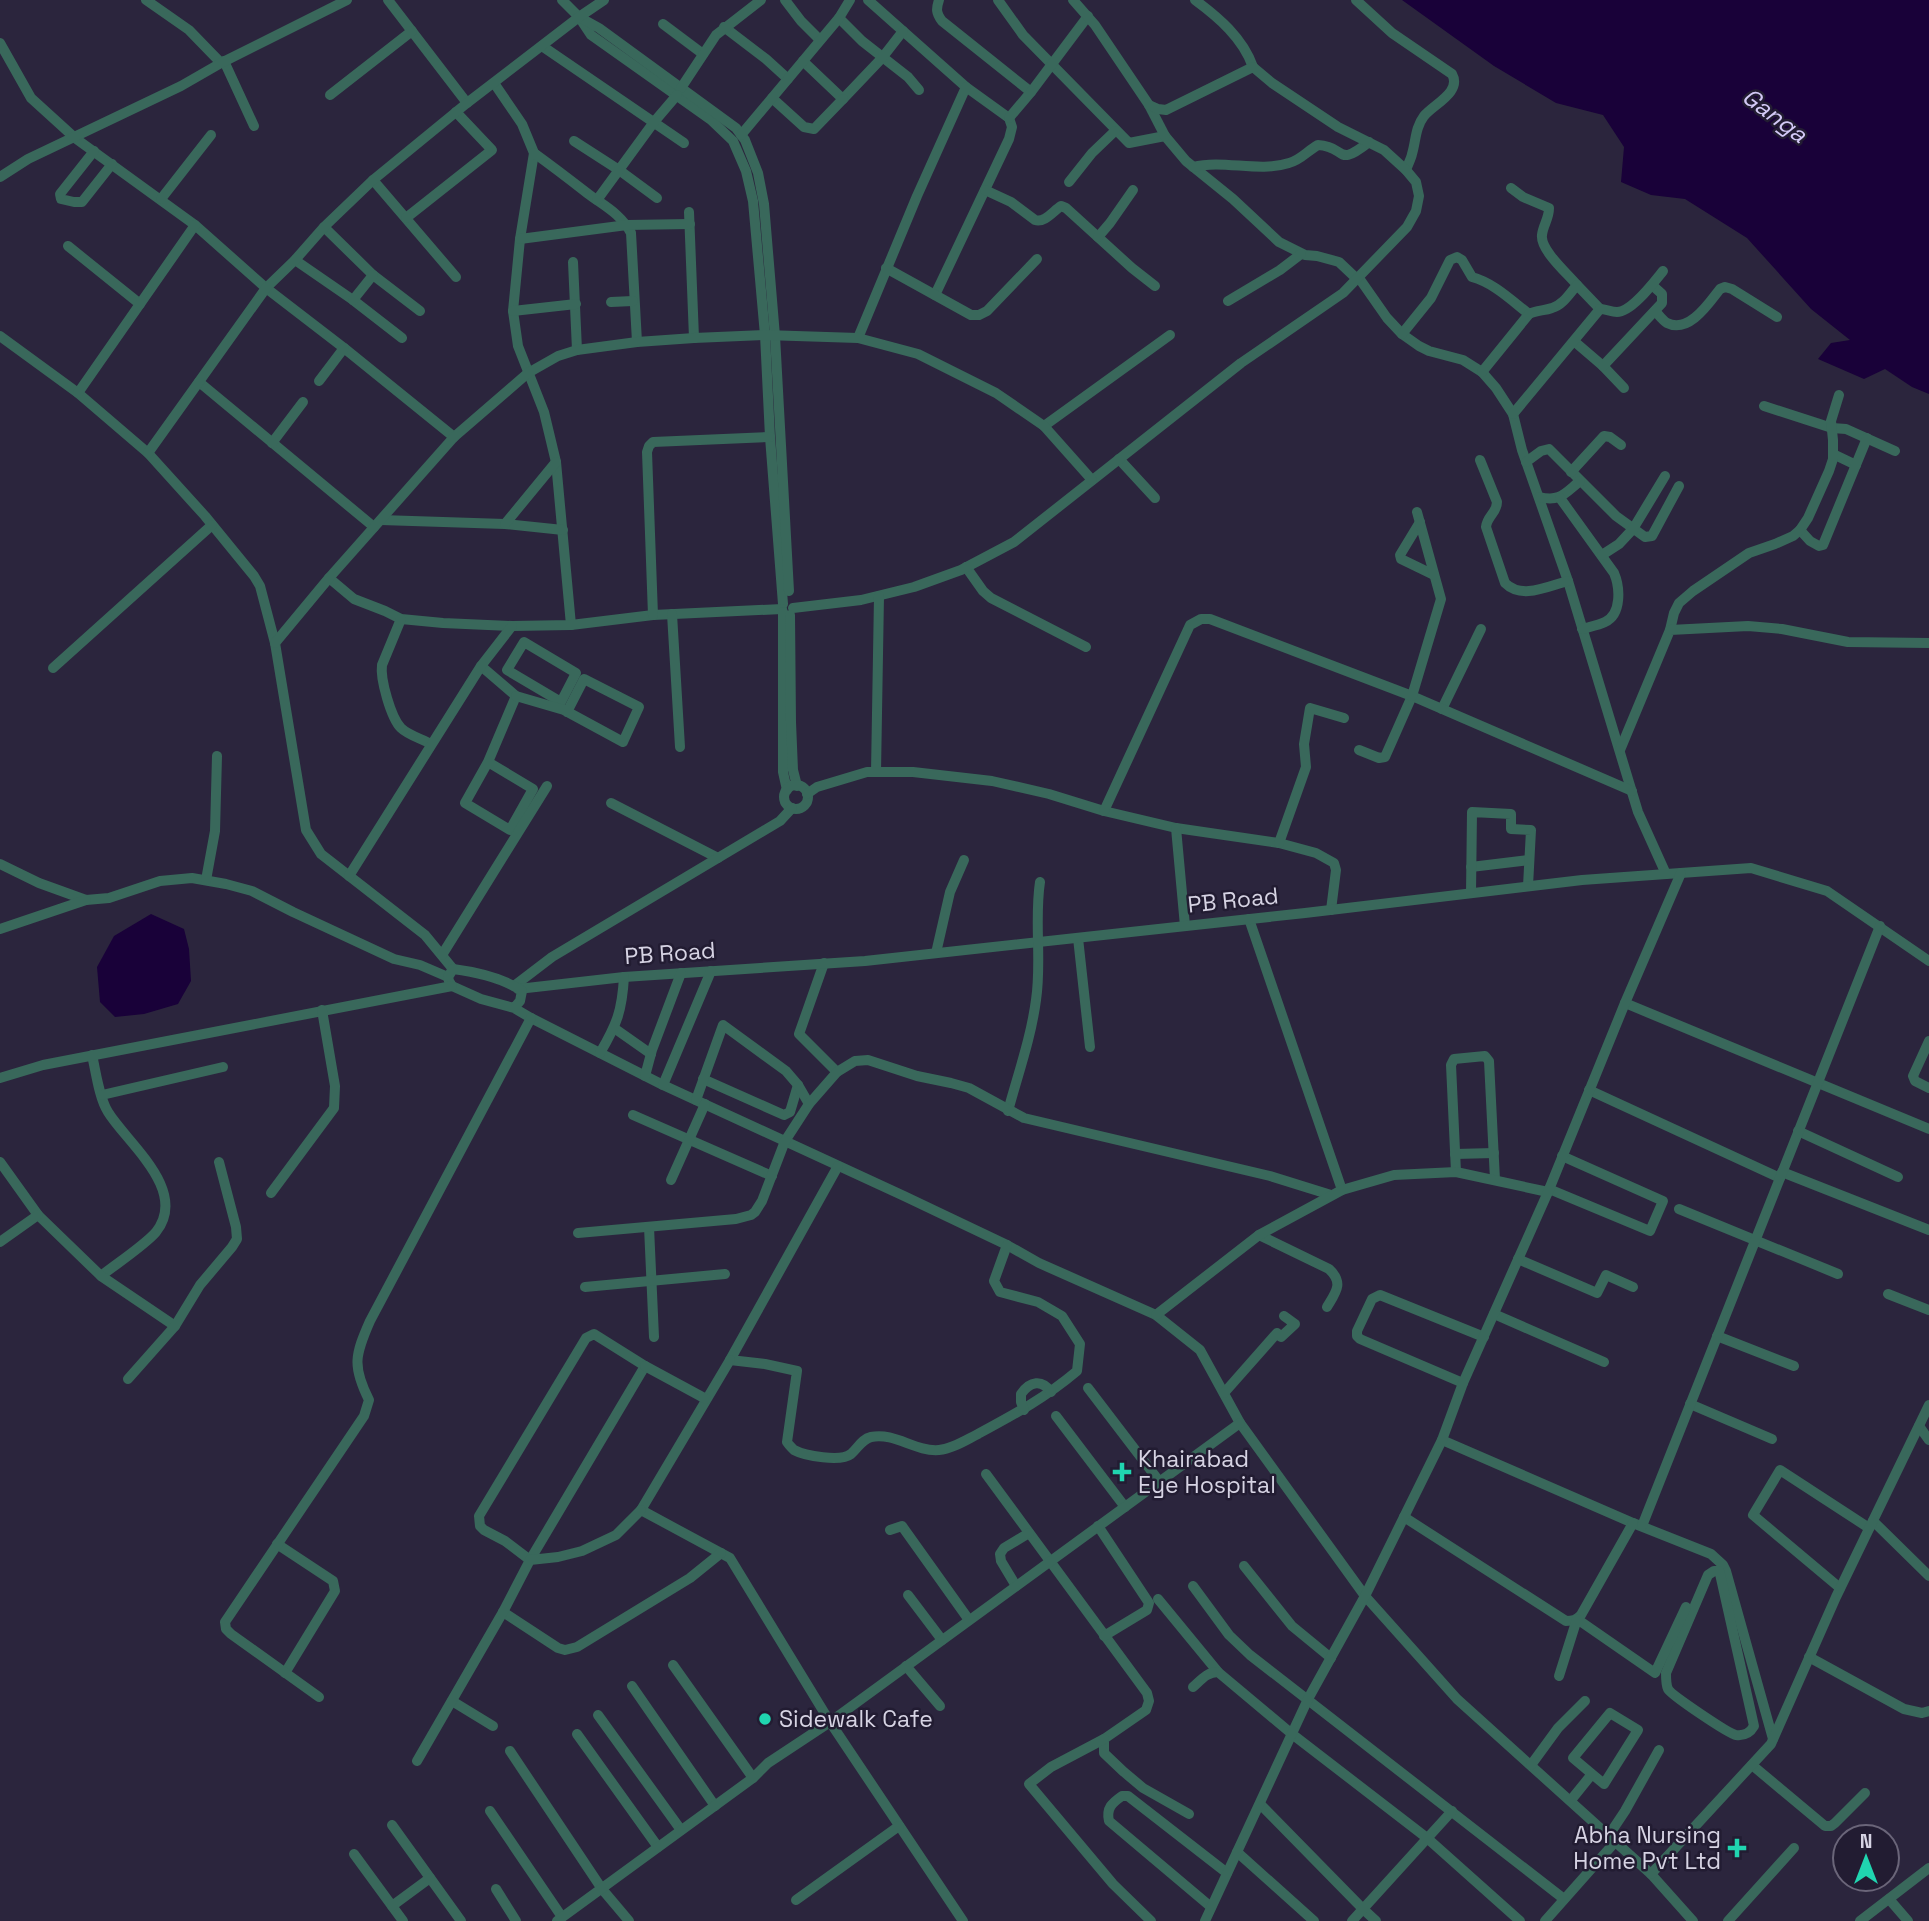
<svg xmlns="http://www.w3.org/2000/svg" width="1929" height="1921" viewBox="0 0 1929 1921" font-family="'Space Grotesk',sans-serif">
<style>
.water{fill:#190139}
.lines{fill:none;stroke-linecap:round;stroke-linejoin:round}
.minor{stroke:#39685b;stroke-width:10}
.poi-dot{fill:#20d5b0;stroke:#221c32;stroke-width:2.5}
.labels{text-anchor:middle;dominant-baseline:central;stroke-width:5;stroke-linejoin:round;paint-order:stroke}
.street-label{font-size:23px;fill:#d6d3e3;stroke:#221c32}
.poi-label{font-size:23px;fill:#d6d3e3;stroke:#221c32;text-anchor:start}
.water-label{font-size:24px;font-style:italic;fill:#d3c9f6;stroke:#221c32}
</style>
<rect width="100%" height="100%" fill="#2b253d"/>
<g class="water">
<path d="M 1402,0 L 1929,0 L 1929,394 L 1912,387 L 1885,369 L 1864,379 L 1818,359 L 1831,343 L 1850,340 L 1811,309 L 1747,238 L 1685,199 L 1651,195 L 1621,182 L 1624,147 L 1603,115 L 1556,103 L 1494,66 Z"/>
<path d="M 151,914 L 184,929 L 189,949 L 191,981 L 178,1004 L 144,1014 L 115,1017 L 100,1002 L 97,967 L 114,936 Z"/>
</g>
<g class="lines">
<g class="minor">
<path d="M 146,0 L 189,30 L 221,63"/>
<path d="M 388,0 L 467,103"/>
<path d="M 562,0 L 579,17 L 591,35 L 711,120 L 733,141 L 746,171 L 753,201 L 765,335 L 770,437 L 783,604"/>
<path d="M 785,0 L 801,21 L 820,40"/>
<path d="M 868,0 L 966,87 L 1009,118 L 1012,127 L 1009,139 L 935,295"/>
<path d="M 939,0 C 936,9 936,13 942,21 L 1031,92"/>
<path d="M 998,0 L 1023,35 L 1129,143 L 1165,136 L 1186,161 L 1233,199 L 1279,242 L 1305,255 L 1317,256 L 1339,262 L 1357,279"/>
<path d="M 1195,0 C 1218,17 1243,38 1253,67"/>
<path d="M 1356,0 L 1392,33 L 1452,74 C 1462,92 1434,104 1424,116 C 1415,128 1416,141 1412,154 C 1411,159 1408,164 1406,170"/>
<path d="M 581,18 L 599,28 L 736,128 L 745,140 L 758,173 L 764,204 L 775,336 L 789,591"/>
<path d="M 839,18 L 862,41 L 908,77 L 919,90"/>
<path d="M 663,24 L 703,54"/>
<path d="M 724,27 L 766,59 L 788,79"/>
<path d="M 0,43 L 31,98 L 75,138 L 195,225 L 266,288 L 344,348 L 454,437"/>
<path d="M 542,46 L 684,143"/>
<path d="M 224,61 L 254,126"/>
<path d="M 803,61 L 843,99 L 882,58 L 903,31"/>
<path d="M 494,83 L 522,124 L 534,153 L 520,239 L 513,311 L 518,346 L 544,412 L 556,462 L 571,625"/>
<path d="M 681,88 L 716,35 L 761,0"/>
<path d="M 330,95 L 412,31"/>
<path d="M 772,98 L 804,127 L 814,129 L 843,99"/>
<path d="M 1149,105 L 1165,136"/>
<path d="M 1009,118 L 1031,92 L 1088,16"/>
<path d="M 741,135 L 839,18 L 850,0"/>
<path d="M 574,141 L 619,170 L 657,198"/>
<path d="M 94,151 L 60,194 L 61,199 L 74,202 L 82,202 L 112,164"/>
<path d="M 534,153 C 552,166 569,179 587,193 C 604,206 620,213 631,233 L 637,342"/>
<path d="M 1193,167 C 1224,159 1258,173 1289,163 C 1301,160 1307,151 1318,145 C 1347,146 1335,169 1369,142"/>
<path d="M 0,177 L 28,159 L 181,86 L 221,63 L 347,0"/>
<path d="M 373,180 L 456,277"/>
<path d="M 1069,182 L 1092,153 L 1115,131"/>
<path d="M 1511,188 L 1523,197 L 1549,208 C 1549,219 1543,225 1542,235 C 1540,250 1568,274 1577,285"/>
<path d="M 985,190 L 1011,202 L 1035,220 C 1045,223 1053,211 1061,206 L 1066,208 L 1132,268 L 1155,286"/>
<path d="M 161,199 L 211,135"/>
<path d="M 597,200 L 654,122 L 677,95"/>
<path d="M 689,212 L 694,338"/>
<path d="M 406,218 L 492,150 L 456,112"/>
<path d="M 324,227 L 373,275 L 420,311"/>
<path d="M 1098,237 L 1110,223 L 1133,190"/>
<path d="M 520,239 L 627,225 L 690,224"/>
<path d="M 68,246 L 140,304"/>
<path d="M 295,260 L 353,300 L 402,338"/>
<path d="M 573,262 L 577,350"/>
<path d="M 886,268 L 971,315 L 979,315 L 987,311 L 1037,259"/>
<path d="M 1359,278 L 1387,318 L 1402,334 L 1419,346 L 1429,351 L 1463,360 L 1482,372 L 1496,388 L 1513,414 L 1522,450 L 1568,581 L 1638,812 L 1666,874"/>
<path d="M 353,300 L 373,275"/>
<path d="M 1228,301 L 1280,270 L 1301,254"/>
<path d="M 611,302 L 633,301"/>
<path d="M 513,311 L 576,304"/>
<path d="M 1655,311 C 1658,314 1663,321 1667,323 C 1689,334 1709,303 1720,289 L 1725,287 L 1732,289 L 1777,317"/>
<path d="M 1402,334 L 1431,298 L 1450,260 L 1457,257 L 1462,260 L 1472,277 C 1494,283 1511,300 1529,314"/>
<path d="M 0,336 L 78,393 L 148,453 L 205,516 L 254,576 L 260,586 L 275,643 L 306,830 L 321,854 L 425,935 L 453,969"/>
<path d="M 858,338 L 917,196 L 966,87"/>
<path d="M 1575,342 L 1603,366 L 1624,388"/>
<path d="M 1603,366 L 1662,303 L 1662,294 L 1652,285"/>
<path d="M 1482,372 L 1529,314 C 1537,310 1544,311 1552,308 C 1563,305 1570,293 1577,285 L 1600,309"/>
<path d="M 319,381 L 344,348"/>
<path d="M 199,382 L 374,527"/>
<path d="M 78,393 L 195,225"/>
<path d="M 1764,406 L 1832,428 L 1846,429 L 1895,451"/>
<path d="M 1513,414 L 1600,309 C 1606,309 1611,312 1617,312 C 1632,312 1654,282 1663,271"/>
<path d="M 1044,426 L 1170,335"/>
<path d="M 272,443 L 303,402"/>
<path d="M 148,453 L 266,288 L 295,260 L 324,227 L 373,180 L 467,103 L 579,17 L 604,0"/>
<path d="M 1833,454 L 1856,465"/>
<path d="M 1119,459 L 1155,498"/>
<path d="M 1480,460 L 1497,502 C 1497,513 1487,516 1486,527 L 1505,583 C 1522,600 1548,586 1568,581"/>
<path d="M 1526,462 L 1541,451 L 1549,449 L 1616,516 L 1645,537 L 1652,536 L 1679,486"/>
<path d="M 1571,472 L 1604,436 L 1610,437 L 1621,445"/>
<path d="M 1539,497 C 1560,502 1564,494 1580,481"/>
<path d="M 1560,498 L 1614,573 C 1620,587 1622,614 1605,622 C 1599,625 1589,627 1582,629"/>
<path d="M 381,520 L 505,524 L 563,530"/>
<path d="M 1420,522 L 1400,555 L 1401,559 L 1434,575"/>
<path d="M 505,524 L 556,462"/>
<path d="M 1800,530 L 1810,541 L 1819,546 L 1823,545 L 1867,438"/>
<path d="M 1602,555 L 1619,544 L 1633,529 L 1665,476"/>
<path d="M 966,567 L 983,591 L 991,598 L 1086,647"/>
<path d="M 329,578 L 354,599 L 385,611 L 401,619 L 443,623 L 512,626 L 571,625 L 653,615 L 782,609"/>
<path d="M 793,608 L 861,600 L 914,587 L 961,570 L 1014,542 L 1241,363 L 1343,293 L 1407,227 L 1416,211 L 1419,196 L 1416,182 L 1406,170 L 1384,150 L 1338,127 L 1272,83 L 1253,67 L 1166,110 L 1158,109 L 1149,105 L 1095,25 L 1073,0"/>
<path d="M 783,612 L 783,772 L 787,790"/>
<path d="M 672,614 L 680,747"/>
<path d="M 653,615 L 647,452 L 649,446 L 653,442 L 770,437"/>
<path d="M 790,615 L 791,722 L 793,770 L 797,786"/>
<path d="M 401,619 L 382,665 C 380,679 391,718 401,728 C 408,735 422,739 431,744"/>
<path d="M 1670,630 L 1674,613 L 1679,603 L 1693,591 L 1749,553 L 1775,544 L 1793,536 L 1800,530 L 1808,518 L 1829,471 L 1833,459 L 1833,440 L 1831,421 L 1839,395"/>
<path d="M 524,642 L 576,673 L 561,702 L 507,670 Z"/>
<path d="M 275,643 L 329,578 L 454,437 L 528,373 L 558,356 L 577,350 L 637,342 L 694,338 L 765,335 L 858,338 L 918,354 L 996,393 L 1044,426 L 1092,480"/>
<path d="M 481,666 L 516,696 L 488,762 L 533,789 L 510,830 L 465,803 L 488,762"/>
<path d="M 53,668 L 212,525"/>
<path d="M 516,696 L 564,710 L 623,742 L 639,707 L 584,679 L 567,712"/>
<path d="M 1442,709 L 1481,629"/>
<path d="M 1359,750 L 1379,758 L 1385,757 L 1412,696 L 1632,791"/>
<path d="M 1620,750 L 1670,630 L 1748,626 L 1782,629 L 1848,642 L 1929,643"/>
<path d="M 876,772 L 879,596"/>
<circle cx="796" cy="797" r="12"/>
<path d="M 807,794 L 817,787 L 867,772 L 913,772 L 992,781 L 1049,794 L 1104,811 L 1176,828 L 1279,843 L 1316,853 L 1334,863 L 1336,870 L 1331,910"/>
<path d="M 611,803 L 718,858"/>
<path d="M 1104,811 L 1190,625 L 1201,619 L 1210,619 L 1412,696 L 1441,599 L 1417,512"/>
<path d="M 1176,828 L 1185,926"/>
<path d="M 1279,843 L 1306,767 L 1304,744 L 1310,708 L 1344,718"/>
<path d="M 0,864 L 39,883 L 86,900 L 109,898 L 160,881 L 192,878 L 226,884 L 252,891 L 293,912 L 394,959 L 420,965 L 448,977"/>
<path d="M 1471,867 L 1529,860"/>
<path d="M 349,876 L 481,666 L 512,626"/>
<path d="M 206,880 L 215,831 L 217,756"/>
<path d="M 1471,893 L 1472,812 L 1511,814 L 1511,829 L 1531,830 L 1528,886"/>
<path d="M 1249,919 L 1342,1190"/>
<path d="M 0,929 L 86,900"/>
<path d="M 1078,938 L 1090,1047"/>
<path d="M 936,953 L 950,892 L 964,860"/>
<path d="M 442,955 L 547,786"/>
<path d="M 824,963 L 799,1034 L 837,1072"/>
<path d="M 514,986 L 552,957 L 780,821 L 792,808"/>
<path d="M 518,989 L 624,977 L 865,961 L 1305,913 L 1582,880 L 1751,868 L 1827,891 L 1929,961"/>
<path d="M 1625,1003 L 1929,1129"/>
<path d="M 514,1008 L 520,1001 L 522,991 C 503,978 476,972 453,969 L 448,977 L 449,981 L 452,986 L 481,999 L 514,1008 L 531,1018 L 663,1085 L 904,1196 L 1007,1245 L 1039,1263 L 1156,1315 L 1200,1350 L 1240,1423 L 1365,1596 L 1457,1699 L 1651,1874 L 1693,1921"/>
<path d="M 614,1028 L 651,1054"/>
<path d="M 1929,1041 L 1913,1076 L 1915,1081 L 1929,1088"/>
<path d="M 600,1053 C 617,1024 622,1011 624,977"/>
<path d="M 92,1055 C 96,1072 99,1098 108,1112 C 127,1143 189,1190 156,1232 C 145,1245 116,1264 101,1276"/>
<path d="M 645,1076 L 652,1050 L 681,973"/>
<path d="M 0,1078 L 43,1065 L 452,986"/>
<path d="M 703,1079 L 784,1115 L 790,1112 L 798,1085"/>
<path d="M 663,1085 L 711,971"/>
<path d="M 1589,1090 L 1780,1178"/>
<path d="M 102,1095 L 223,1067"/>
<path d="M 696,1100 L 723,1025 L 786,1071 L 798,1085 L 809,1104"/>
<path d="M 1008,1111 C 1018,1074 1031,1038 1036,1000 C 1042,961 1034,921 1040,882"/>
<path d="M 633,1115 L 772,1176"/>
<path d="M 1798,1131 L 1898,1177"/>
<path d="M 1455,1154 L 1494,1153"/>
<path d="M 0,1162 L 38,1215 L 101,1276 L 175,1326"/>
<path d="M 838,1166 L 730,1360 L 765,1364 L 797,1371 L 787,1442 C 788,1444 793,1449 794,1450 C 805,1456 841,1462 851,1454 C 858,1448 862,1439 871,1437 C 895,1432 915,1452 939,1450 C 952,1449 966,1440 978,1434 C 1015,1414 1045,1398 1077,1371 L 1080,1344 L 1062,1316 L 1038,1302 L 1000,1292 L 994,1281 L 1007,1245"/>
<path d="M 1456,1172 L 1451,1065 L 1454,1059 L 1485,1056 L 1489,1061 L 1495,1180"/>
<path d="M 1782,1172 L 1929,1230"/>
<path d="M 671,1180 L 705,1104"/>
<path d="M 1549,1189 L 1650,1231 L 1663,1201 L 1562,1156"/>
<path d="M 271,1193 L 334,1108 L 335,1086 L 322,1010"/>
<path d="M 1679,1209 L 1838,1274"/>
<path d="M 649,1227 L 654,1337"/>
<path d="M 578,1233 L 736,1219 L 751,1215 L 755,1212 L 762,1201 L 785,1141 L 809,1104 L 837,1072 L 855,1061 L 868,1060 L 917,1076 L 951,1083 L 969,1088 L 1024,1118 L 1270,1176 L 1331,1195"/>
<path d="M 1259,1235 L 1329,1269 C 1344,1283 1336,1292 1327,1307"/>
<path d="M 0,1242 L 38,1215"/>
<path d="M 1518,1259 L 1597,1293 L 1606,1275 L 1633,1287"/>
<path d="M 585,1287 L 725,1274"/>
<path d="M 1888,1294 L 1929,1310"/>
<path d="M 1494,1314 L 1604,1362"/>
<path d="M 1156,1315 L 1259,1235 L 1342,1190 L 1394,1175 L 1456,1172 L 1548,1192"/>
<path d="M 594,1334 L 645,1366 L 530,1560 L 505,1541 L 484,1530 L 480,1526 L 479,1516 L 586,1338 Z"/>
<path d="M 1717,1336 L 1794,1366"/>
<path d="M 730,1360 L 641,1510 L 730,1558 L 830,1722 L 963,1921"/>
<path d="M 645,1366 L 706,1399"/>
<path d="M 128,1379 L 175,1326 L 200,1285 L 232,1247 L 237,1239 L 236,1227 L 219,1162"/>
<path d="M 1463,1383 L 1360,1339 L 1357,1336 L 1357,1331 L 1372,1299 L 1380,1295 L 1484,1337"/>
<path d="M 1088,1388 L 1159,1481"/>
<path d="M 1224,1393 L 1277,1333 L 1281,1337 L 1295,1324 L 1284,1316"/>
<path d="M 1690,1404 L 1772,1439"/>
<path d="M 1024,1410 L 1021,1402 L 1021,1394 C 1030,1381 1042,1379 1051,1392"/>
<path d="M 1056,1416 L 1125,1507"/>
<path d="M 1919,1426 L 1929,1440"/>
<path d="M 1442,1440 L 1633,1523 L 1711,1554 L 1723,1565 L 1726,1571 L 1773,1739"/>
<path d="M 986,1474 L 1147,1693 L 1149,1701 L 1146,1710 L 1104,1739 L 1104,1753 L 1124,1772 L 1143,1788 L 1189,1814"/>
<path d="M 1404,1517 L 1566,1621 C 1573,1621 1576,1620 1581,1615 L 1633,1523"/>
<path d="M 1873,1521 L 1929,1576"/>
<path d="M 1098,1526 L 1149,1603 L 1147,1610 L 1104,1636"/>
<path d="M 1642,1526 L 1880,926"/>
<path d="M 890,1530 L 902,1526 L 969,1620"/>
<path d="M 277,1544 L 333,1581 L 335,1591 L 285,1673"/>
<path d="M 1244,1566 L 1292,1626 L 1331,1658"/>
<path d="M 1714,1571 L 1719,1571 L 1720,1574 L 1754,1726 C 1750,1733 1745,1736 1736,1735 C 1729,1734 1671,1695 1668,1689 C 1666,1685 1666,1677 1666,1673 L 1708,1575 Z"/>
<path d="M 1016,1586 L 1001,1561 L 1000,1554 L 1004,1548 L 1029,1533"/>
<path d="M 1193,1586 L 1229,1635 L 1250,1655 L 1564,1899"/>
<path d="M 1840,1588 L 1753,1515 L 1780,1470 L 1869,1528"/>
<path d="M 908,1595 L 942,1640"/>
<path d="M 1158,1599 L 1218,1672"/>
<path d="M 503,1612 L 558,1648 L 565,1650 L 577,1647 L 690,1578 L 721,1553"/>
<path d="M 1809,1657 L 1904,1709 L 1922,1713 L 1929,1711"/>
<path d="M 673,1665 L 753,1778"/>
<path d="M 906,1666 L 940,1706"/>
<path d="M 1559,1676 L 1577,1619 L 1655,1673 L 1686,1607"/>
<path d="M 632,1686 L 715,1806"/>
<path d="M 1193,1687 C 1201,1680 1207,1672 1218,1672 L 1292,1734 L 1427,1838 L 1520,1921"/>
<path d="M 319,1697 L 231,1634 L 226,1629 L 225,1622 L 364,1416 L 369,1400 C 352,1366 355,1355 370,1321 L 531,1018"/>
<path d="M 452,1701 L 493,1726"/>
<path d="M 598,1715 L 681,1830"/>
<path d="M 577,1734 L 658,1847"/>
<path d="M 1104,1739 L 1051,1767 L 1029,1784 L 1113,1884 L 1151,1921"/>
<path d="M 510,1751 L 602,1889 L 629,1921"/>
<path d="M 417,1761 L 503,1612 L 530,1560 L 558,1557 L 582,1551 L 616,1535 L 641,1510"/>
<path d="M 1531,1765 L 1558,1728 L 1585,1701"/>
<path d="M 1752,1765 L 1825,1826 L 1831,1826 L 1835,1823 L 1865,1793"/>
<path d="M 1571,1800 L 1592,1774 L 1573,1758 L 1610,1713 L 1638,1730 L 1604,1784 L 1592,1774"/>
<path d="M 1260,1804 L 1363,1909 L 1376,1921"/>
<path d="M 490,1811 L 562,1917"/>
<path d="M 392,1825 L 461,1921"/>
<path d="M 1609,1835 L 1625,1811 L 1659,1750"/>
<path d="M 1237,1852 L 1314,1921"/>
<path d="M 354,1854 L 403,1921"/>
<path d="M 1651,1874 L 1771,1744 L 1836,1597 L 1929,1405"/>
<path d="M 496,1889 L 516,1921"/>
<path d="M 1889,1899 L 1908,1921"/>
<path d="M 796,1900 L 899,1826"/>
<path d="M 392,1906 L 430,1878"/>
<path d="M 1211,1907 L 1109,1821 C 1106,1808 1112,1803 1122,1796 L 1128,1796 L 1227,1873"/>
<path d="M 557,1921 L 753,1778 L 768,1763 L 830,1722 L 1240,1423"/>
<path d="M 1205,1921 L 1308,1699 L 1365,1596 L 1442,1440 L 1463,1383 L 1548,1192 L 1625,1003 L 1681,873"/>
<path d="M 1352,1921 L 1452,1811"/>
<path d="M 1545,1921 L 1616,1841"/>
<path d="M 1728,1921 L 1794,1848"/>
<path d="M 1860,1921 L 1929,1868"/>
</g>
</g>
<g class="poi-dot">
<path d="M1118.5 1461.5h7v7h7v7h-7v7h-7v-7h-7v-7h7z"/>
<circle cx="765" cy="1719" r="7"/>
<path d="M1733.5 1837.5h7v7h7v7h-7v7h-7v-7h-7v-7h7z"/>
</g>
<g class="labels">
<g class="street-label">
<text transform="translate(1233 900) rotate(-6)">PB Road</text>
<text transform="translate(670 953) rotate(-4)">PB Road</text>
</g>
<g class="poi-label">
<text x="1138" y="1459">Khairabad<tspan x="1138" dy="26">Eye Hospital</tspan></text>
<text x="779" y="1719">Sidewalk Cafe</text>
<text x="1721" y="1835" text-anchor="end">Abha Nursing<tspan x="1721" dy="26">Home Pvt Ltd</tspan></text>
</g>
<g class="water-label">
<text transform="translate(1775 115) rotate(37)">Ganga</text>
</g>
</g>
<g transform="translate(1866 1858)"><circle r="33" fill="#221c32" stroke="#6a6579" stroke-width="2"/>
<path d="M0-5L12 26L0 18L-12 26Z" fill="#20d5b0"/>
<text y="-10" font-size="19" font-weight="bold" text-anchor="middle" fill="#d6d3e3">N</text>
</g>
</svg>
